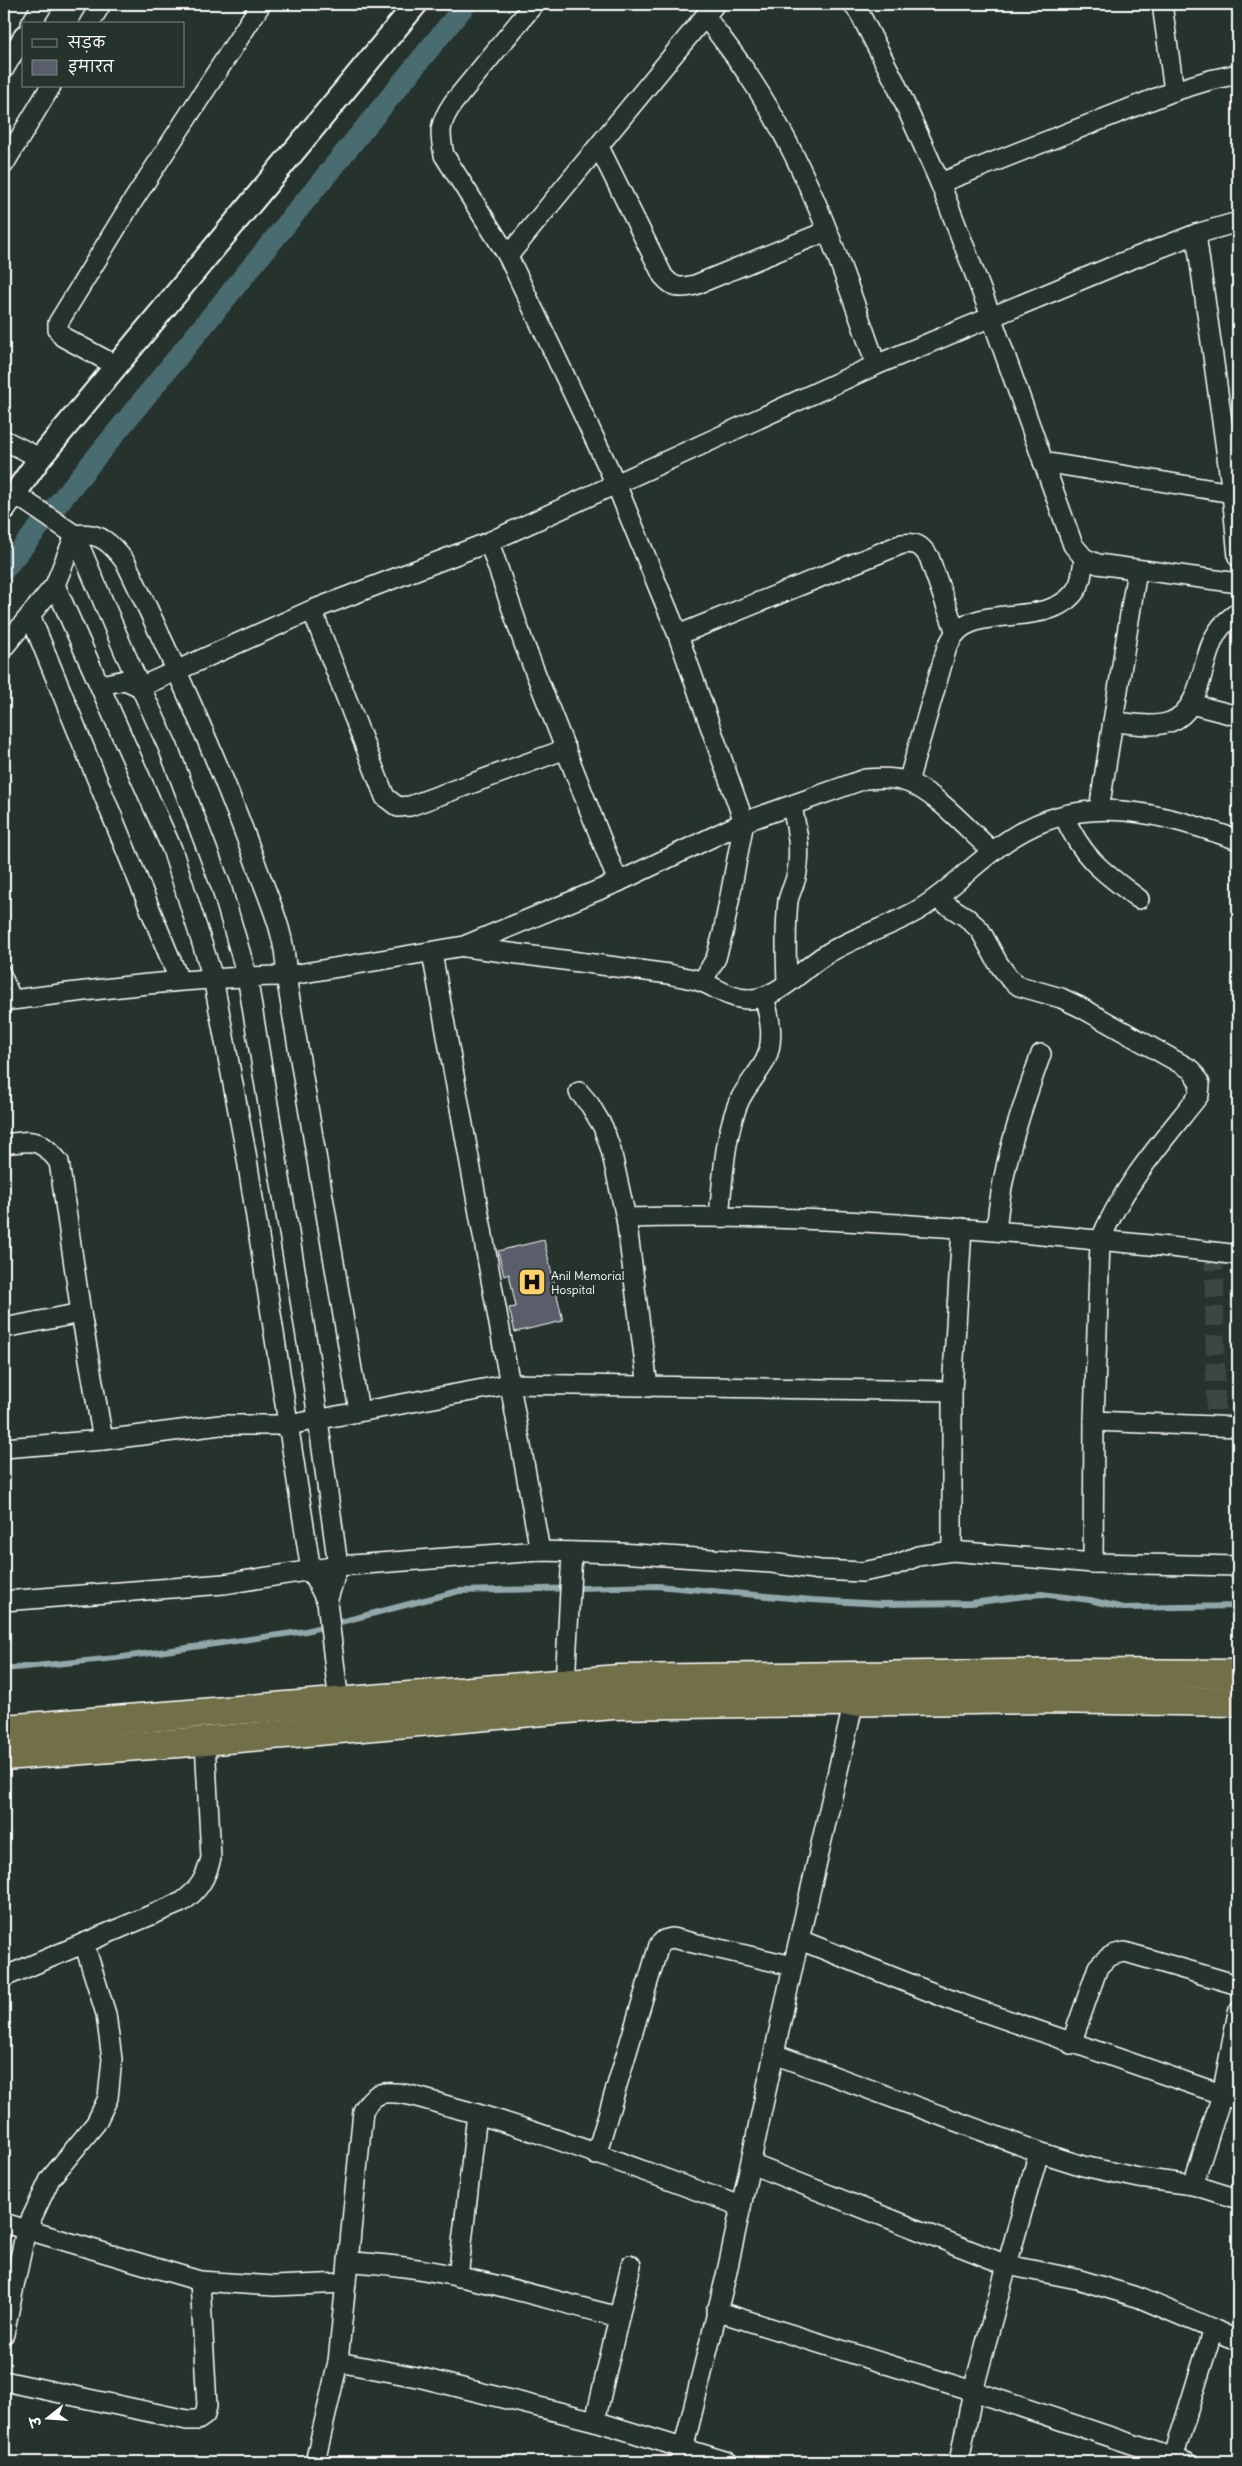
<svg xmlns="http://www.w3.org/2000/svg" width="1242" height="2466" viewBox="0 0 1242 2466" font-family="Delius,'Playpen Sans Deva',sans-serif">
<style>
.lines{fill:none;stroke-linecap:round;stroke-linejoin:round}
.stream{stroke:#92a7aa;stroke-width:6}
.canal{stroke:#4a6c71;stroke-width:21}
.building{fill:#5a5d6b;stroke:#fff}
.minor-tunnel{stroke:#3c4742;stroke-width:19;stroke-dasharray:19 9;stroke-linecap:butt}
.service-casing{stroke:#fff;stroke-width:12}
.minor-casing{stroke:#fff;stroke-width:22}
.tertiary-casing{stroke:#fff;stroke-width:26}
.trunk-casing{stroke:#fff;stroke-width:31}
.service{stroke:#26332d;stroke-width:9}
.minor{stroke:#26332d;stroke-width:19}
.tertiary{stroke:#26332d;stroke-width:22}
.trunk{stroke:#726f4a;stroke-width:28}
.labels{text-anchor:middle;dominant-baseline:central;stroke-width:4.5;stroke-linejoin:round;paint-order:stroke}
.poi-label{font-size:12px;fill:#fff;stroke:#26332d;text-anchor:start}
</style>
<rect width="100%" height="100%" fill="#26332d"/>
<filter id="ink" filterUnits="userSpaceOnUse"><feTurbulence type="fractalNoise" baseFrequency=".02" numOctaves="2"/><feDisplacementMap in="SourceGraphic" scale="10" xChannelSelector="R" yChannelSelector="G"/><feConvolveMatrix kernelMatrix="1 2 1 2 8 2 1 2 1" color-interpolation-filters="sRGB"/></filter>
<g filter="url(#ink)">
<g class="lines">
<path class="stream" d="M 4,1669 L 116,1658 L 306,1631 L 459,1591 L 657,1586 L 812,1600 L 882,1604 L 971,1603 L 1041,1594 L 1090,1600 L 1123,1608 L 1238,1606"/>
<path class="canal" d="M 4,570 L 466,4"/>
</g>
<path class="building" d="M 544,1240 L 563,1321 L 515,1332 L 509,1308 L 516,1307 L 509,1274 L 504,1276 L 498,1251 Z"/>
<g class="lines">
<path class="minor-tunnel" d="M 1214,1251 L 1216,1426"/>
<g class="service-casing">
<path id="service" d="M 4,969 L 17,999"/>
</g>
<g class="minor-casing">
<g id="minor">
<path d="M 534,4 L 453,103 C 439,124 439,131 444,155 L 508,256 L 616,484 L 678,635 L 744,822 L 723,933 L 716,958 L 702,982"/>
<path d="M 853,4 L 860,14 L 895,82 L 940,183 L 991,316 L 1073,545 L 1084,558 L 1098,564 L 1238,583"/>
<path d="M 1162,4 L 1174,91"/>
<path d="M 706,17 C 720,37 737,57 750,78 C 808,165 842,267 876,365"/>
<path d="M 31,24 L 43,4"/>
<path d="M 89,24 L 101,4"/>
<path d="M 4,69 L 24,35"/>
<path d="M 599,147 L 663,276 C 673,288 680,289 695,285 L 827,231"/>
<path d="M 4,164 L 51,86"/>
<path d="M 940,183 L 1174,91 L 1210,80 L 1238,74"/>
<path d="M 1196,234 L 1232,493 L 1238,557"/>
<path d="M 508,256 L 715,4"/>
<path d="M 117,366 L 63,337 L 58,330 L 58,323 L 129,207 L 261,4"/>
<path d="M 4,440 L 40,458"/>
<path d="M 1043,462 L 1232,493"/>
<path d="M 15,494 L 75,535 L 124,651 L 168,747 L 221,886 L 247,976 L 310,1361 L 338,1566 L 327,1602"/>
<path d="M 489,542 L 524,644 L 618,882"/>
<path d="M 55,585 L 172,849 L 213,978 L 246,1153 L 311,1571 L 327,1602 L 339,1703"/>
<path d="M 312,610 L 385,797 L 398,807 L 410,806 L 566,749"/>
<path d="M 30,615 L 179,980"/>
<path d="M 678,635 L 902,544 C 916,542 921,545 929,557 L 956,633"/>
<path d="M 4,647 L 55,585 L 75,535"/>
<path d="M 101,685 L 125,680 L 140,687 L 312,610 L 489,542 L 876,365 L 1121,263 L 1196,234 L 1238,222"/>
<path d="M 1191,704 L 1238,716"/>
<path d="M 1113,722 C 1131,723 1153,728 1170,722 C 1204,709 1200,659 1217,633 C 1222,624 1230,618 1238,612"/>
<path d="M 908,782 L 947,647 C 950,643 952,637 955,634 C 981,602 1056,631 1079,585 C 1082,577 1083,567 1084,558"/>
<path d="M 1099,810 L 1137,570"/>
<path d="M 1064,816 C 1083,859 1103,872 1139,899"/>
<path d="M 936,898 L 966,917 L 980,930 L 998,963 L 1009,978 L 1019,986 L 1061,998 L 1080,1007 L 1192,1070 L 1200,1084 L 1199,1095 C 1162,1142 1123,1185 1100,1241 L 1094,1421 L 1093,1563"/>
<path d="M 465,947 L 669,974 C 680,977 692,978 702,982 C 717,988 731,999 748,999 C 777,1000 802,969 825,955 C 855,936 890,927 920,909 C 954,888 979,858 1013,837 C 1087,790 1162,814 1238,840"/>
<path d="M 432,953 L 540,1551"/>
<path d="M 787,983 C 786,955 785,929 788,901 C 790,891 796,882 797,872 C 801,850 797,829 792,807"/>
<path d="M 4,1001 C 98,989 191,977 286,976 C 287,938 270,902 257,867 C 220,763 174,663 126,563 C 112,544 100,531 75,535"/>
<path d="M 579,1092 L 590,1105 L 603,1127 L 611,1150 L 626,1218 L 648,1387"/>
<path d="M 4,1144 C 33,1140 40,1138 59,1162 L 81,1313 L 103,1440"/>
<path d="M 719,1216 C 723,1180 724,1140 737,1106 C 743,1089 757,1076 765,1061 C 775,1040 770,1018 764,997"/>
<path d="M 626,1218 C 765,1214 903,1223 1042,1235 C 1107,1241 1173,1246 1238,1255"/>
<path d="M 996,1231 C 1002,1165 1019,1116 1041,1054"/>
<path d="M 4,1328 L 81,1313"/>
<path d="M 359,1411 L 286,976 L 464,946 L 618,882 L 744,822 L 865,779 C 879,778 893,777 907,782 C 937,793 968,830 992,851"/>
<path d="M 1094,1421 L 1238,1427"/>
<path d="M 4,1448 L 103,1440 L 220,1425 L 288,1425 L 510,1384 L 952,1391"/>
<path d="M 952,1551 L 952,1391 L 962,1228"/>
<path d="M 4,1601 L 224,1584 L 338,1566 L 540,1551 L 620,1553 L 772,1563 L 820,1570 L 862,1572 L 893,1566 L 918,1556 L 952,1551 L 1093,1563 L 1238,1566"/>
<path d="M 565,1684 L 572,1552"/>
<path d="M 800,1940 L 961,2004 L 1238,2100"/>
<path d="M 4,1977 L 182,1902 C 199,1890 206,1878 211,1858 L 205,1741"/>
<path d="M 1071,2044 L 1098,1967 C 1107,1957 1112,1954 1125,1952 L 1238,1985"/>
<path d="M 774,2054 L 1039,2152"/>
<path d="M 596,2155 L 659,1945 L 664,1940 L 672,1938 L 793,1966"/>
<path d="M 751,2164 L 1007,2265 L 973,2391 L 959,2462"/>
<path d="M 1193,2185 L 1222,2095 L 1238,2012"/>
<path d="M 4,2223 L 200,2281 L 274,2286 L 346,2283"/>
<path d="M 348,2262 C 440,2265 530,2295 619,2317"/>
<path d="M 458,2277 L 477,2114"/>
<path d="M 716,2311 L 973,2391 L 1186,2462"/>
<path d="M 1213,2329 L 1238,2341"/>
<path d="M 4,2334 L 26,2230 L 50,2179 L 96,2123 L 108,2098 L 112,2059 L 106,2014 L 84,1943"/>
<path d="M 338,2362 L 422,2378 L 595,2421 L 728,2462"/>
<path d="M 4,2381 L 187,2420 L 198,2420 L 205,2415 L 207,2406 L 200,2281"/>
<path d="M 595,2421 L 631,2265"/>
<path d="M 315,2462 L 338,2362 L 363,2111 C 368,2102 374,2094 385,2093 C 407,2091 431,2102 452,2107 C 550,2133 645,2173 741,2206"/>
<path d="M 680,2462 L 726,2276 L 793,1966 L 854,1701"/>
<path d="M 1172,2462 L 1213,2329 L 1140,2298 L 1077,2279 L 1007,2265 L 1039,2152 L 1083,2166 L 1139,2178 L 1193,2185 L 1238,2199"/>
</g>
</g>
<g class="tertiary-casing">
<path id="tertiary" d="M 4,509 L 40,458 L 416,4"/>
</g>
<g class="trunk-casing">
<g id="trunk">
<path d="M 4,1729 L 618,1679 L 1085,1673 L 1238,1674"/>
<path d="M 4,1756 L 205,1741 L 613,1705 L 1042,1699 L 1238,1702"/>
</g>
</g>
<use href="#service" class="service"/>
<use href="#minor" class="minor"/>
<use href="#tertiary" class="tertiary"/>
<use href="#trunk" class="trunk"/>
</g>
</g>
<defs>
<g id="hospital-square" transform="scale(1.4375)"><rect x="-9" y="-9" width="18" height="18" rx="4" fill="#ffd166" stroke="#26332d"/><path d="M-5-5h3v3.5h4V-5h3V5h-3V1.5h-4V5h-3Z" fill="#111"/></g>
</defs>
<g fill-rule="evenodd">
<use href="#hospital-square" x="532" y="1282"/>
</g>
<g class="labels">
<g class="poi-label">
<text x="551" y="1275">Anil Memorial<tspan x="551" dy="14">Hospital</tspan></text>
</g>
</g>
<rect width="1242" height="2466" fill="none" stroke="#26332d" stroke-width="20"/>
<rect x="10" y="10" width="1222" height="2446" fill="none" stroke="#fff" stroke-width="2" filter="url(#ink)"/>
<rect x="22" y="22" width="162" height="65" fill="#26332d" stroke="#7d8581"/>
<rect x="32" y="39" width="25" height="8" fill="#26332d" stroke="#7d8581"/>
<text x="68" y="48" font-size="15" fill="#ffffff">सड़क</text>
<rect x="32" y="60" width="25" height="15" fill="#5a5d6b" stroke="#7d8581"/>
<text x="68" y="72" font-size="15" fill="#ffffff">इमारत</text>
<g transform="translate(48 2418) rotate(253)" stroke="#26332d" stroke-width="4" paint-order="stroke">
<path d="M0-4L9 19L0 12L-9 19Z" fill="#ffffff"/>
<text y="-8" font-size="14" font-weight="bold" text-anchor="middle" fill="#ffffff">उ</text>
</g>
</svg>
